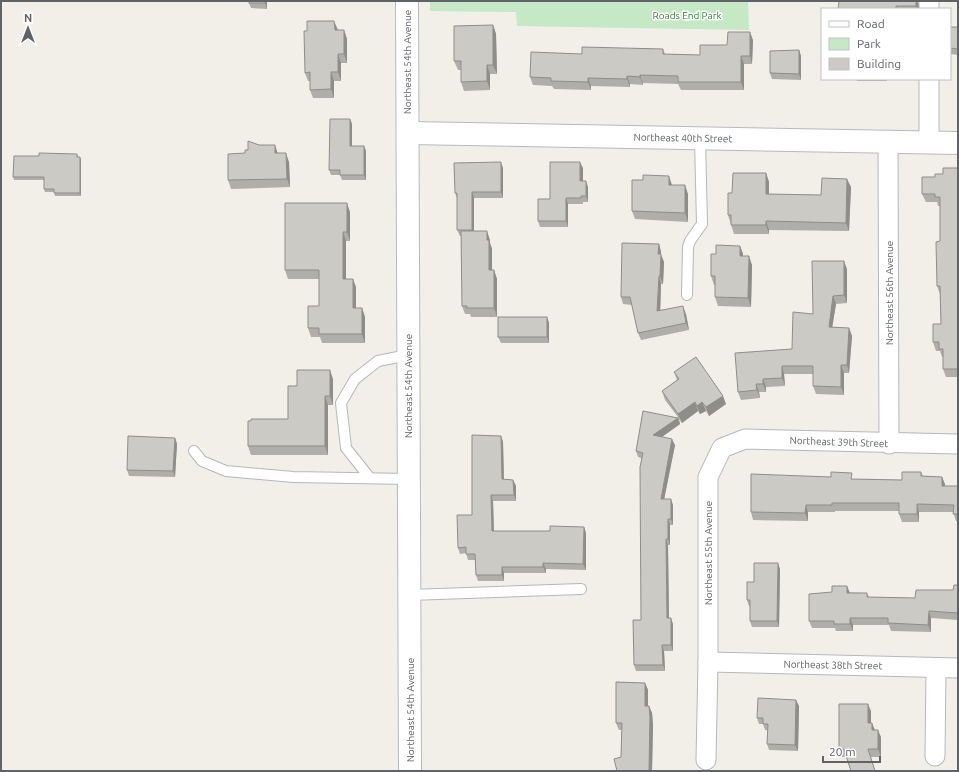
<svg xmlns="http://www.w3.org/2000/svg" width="959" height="772" viewBox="0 0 959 772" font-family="Ubuntu,sans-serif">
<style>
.green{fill:#c5e8c5}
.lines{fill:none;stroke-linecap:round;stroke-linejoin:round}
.lane-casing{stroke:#b5b8bc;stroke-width:12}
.street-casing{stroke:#b5b8bc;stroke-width:21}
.secondary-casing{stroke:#b6babf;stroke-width:24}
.lane{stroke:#fff;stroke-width:10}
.street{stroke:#fff;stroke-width:19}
.secondary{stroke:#fff;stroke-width:22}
.wall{fill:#afaea9}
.shaded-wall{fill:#8f8d8a}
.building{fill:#cccac5;stroke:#8f8d8a}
.labels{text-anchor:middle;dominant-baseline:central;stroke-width:3;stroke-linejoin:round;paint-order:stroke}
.park-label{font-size:10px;fill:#348238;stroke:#fff}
.street-label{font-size:10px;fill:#5f6368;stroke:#fff}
</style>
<rect width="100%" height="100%" fill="#f1efe8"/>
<path class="green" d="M 430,1 L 748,1 L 749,30 L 517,26 L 516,12 L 430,11 Z"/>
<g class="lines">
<g class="lane-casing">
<g id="lane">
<path d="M 687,295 L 688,247 L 690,241 L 702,224 L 700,139"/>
<path d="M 194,451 L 202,461 L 226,471 L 293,477 L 409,479"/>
<path d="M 370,478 L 346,448 L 341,403 L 355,379 L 378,361 L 408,355"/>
<path d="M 409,595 L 581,589"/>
</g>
</g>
<g class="street-casing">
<g id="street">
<path d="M 929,1 L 929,9"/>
<path d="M 929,79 L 929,142"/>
<path d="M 888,142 L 889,444"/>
<path d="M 708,662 L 958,668"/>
<path d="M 935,756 L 936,668"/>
<path d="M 706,760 L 708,662 L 708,477 L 722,448 L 745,439 L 958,444"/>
</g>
</g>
<g class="secondary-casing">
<g id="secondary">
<path d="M 407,1 L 410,771"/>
<path d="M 408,133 L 958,143"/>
</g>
</g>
<use href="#lane" class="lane"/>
<use href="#street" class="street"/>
<use href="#secondary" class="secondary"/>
</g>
<g class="wall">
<path d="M 249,1 L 267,1 L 267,9 L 251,8 L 249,3 Z"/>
<path d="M 918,1 L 919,9 L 838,9 Z"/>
<path d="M 493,25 L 496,34 L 497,74 L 490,74 L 490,90 L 464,91 L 461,82 L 461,70 L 458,70 L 454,61 Z"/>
<path d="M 950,27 L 958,27 L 958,55 L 950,54 Z"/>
<path d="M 338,30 L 344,30 L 347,39 L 347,63 L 341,63 L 341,81 L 334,81 L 334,98 L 313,98 L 310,90 L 310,81 L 308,81 L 305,73 Z"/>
<path d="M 753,40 L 752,64 L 744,64 L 744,90 L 681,90 L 678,84 L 643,83 L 643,85 L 630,84 L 630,87 L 591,86 L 591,90 L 554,89 L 552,86 L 533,85 L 530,77 L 582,54 L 663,49 L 665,54 L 700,55 L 727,45 Z"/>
<path d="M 799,50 L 801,56 L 801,80 L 772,79 L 770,73 Z"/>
<path d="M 856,79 L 887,79 L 887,81 L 857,81 Z"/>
<path d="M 350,119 L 352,124 L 352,146 L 364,146 L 366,151 L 366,180 L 342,180 L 340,175 L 331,175 L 329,170 Z"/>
<path d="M 278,153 L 289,162 L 290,187 L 231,189 L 228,180 Z"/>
<path d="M 77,154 L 78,157 L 81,160 L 81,196 L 55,196 L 54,192 L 45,192 L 44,189 L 44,180 L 14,180 L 13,177 L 39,156 Z"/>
<path d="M 503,168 L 503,198 L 474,198 L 474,231 L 490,240 L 490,243 L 492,249 L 492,270 L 494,270 L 497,279 L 497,317 L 471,317 L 470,314 L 465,314 L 462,306 L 461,236 L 460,236 L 457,230 L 457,198 L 455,193 Z"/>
<path d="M 583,168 L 583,181 L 588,187 L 588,202 L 583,202 L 583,204 L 568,204 L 568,227 L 540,227 L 538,221 L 550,199 Z"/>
<path d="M 958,168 L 958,377 L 946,377 L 943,369 L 943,357 L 942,357 L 940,351 L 936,351 L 933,342 L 941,324 L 940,294 L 937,286 L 940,241 L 940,206 L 938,206 L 937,202 L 926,202 L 922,194 L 935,177 L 943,174 Z"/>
<path d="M 766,173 L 769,182 L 769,194 L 821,195 L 851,187 L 849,231 L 769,230 L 769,234 L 734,234 L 728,215 L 732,193 Z"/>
<path d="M 672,185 L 688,194 L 688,222 L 635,219 L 632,211 Z"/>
<path d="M 350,212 L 350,241 L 346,241 L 346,279 L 356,287 L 356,308 L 362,308 L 365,317 L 365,343 L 322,343 L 320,337 L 311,337 L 308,328 L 319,306 L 319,279 L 288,279 L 285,270 Z"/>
<path d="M 659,244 L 661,252 L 661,255 L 664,262 L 663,284 L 661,284 L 660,311 L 686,314 L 689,330 L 641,340 L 638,333 L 632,305 L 623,304 L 621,297 Z"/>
<path d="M 740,246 L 743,254 L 743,256 L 752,265 L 751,307 L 718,306 L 715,297 L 715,285 L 714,285 L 711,276 L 716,254 Z"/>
<path d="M 847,269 L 847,303 L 836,304 L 832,327 L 849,328 L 852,336 L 849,373 L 844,373 L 844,395 L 816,394 L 813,386 L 813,374 L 784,374 L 785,386 L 766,387 L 766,392 L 759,392 L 760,398 L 741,400 L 738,392 L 792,349 Z"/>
<path d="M 547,317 L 549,323 L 549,343 L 501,343 L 498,337 Z"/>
<path d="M 674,372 L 726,404 L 709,416 L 706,411 L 700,414 L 698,411 L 682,423 L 679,419 L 680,424 L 662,437 L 675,445 L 664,499 L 673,505 L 673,525 L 670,525 L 670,545 L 668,545 L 669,618 L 673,624 L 673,651 L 664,651 L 665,671 L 636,671 L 634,665 L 641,620 L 641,458 L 638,457 L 636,451 L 678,417 L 665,400 L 662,391 L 677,380 Z"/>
<path d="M 333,379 L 333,405 L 328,405 L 328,455 L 251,455 L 248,446 L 288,419 L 297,386 Z"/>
<path d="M 501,436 L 503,442 L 504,479 L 513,480 L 516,486 L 516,501 L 493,501 L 494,531 L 550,531 L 584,527 L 586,533 L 586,570 L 546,569 L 546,573 L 504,573 L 504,581 L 478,581 L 476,575 L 475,560 L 468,560 L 466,553 L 460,554 L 458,548 L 472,515 Z"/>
<path d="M 175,438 L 177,444 L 175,477 L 129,476 L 127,470 Z"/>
<path d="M 921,472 L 923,476 L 942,477 L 945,486 L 958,486 L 958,522 L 956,521 L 953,512 L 919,512 L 919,522 L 902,522 L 899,514 L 899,511 L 835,511 L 835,512 L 808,512 L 808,521 L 753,520 L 751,512 L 854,479 L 902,480 Z"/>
<path d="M 780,569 L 779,627 L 752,627 L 750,621 L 750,606 L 749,606 L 747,600 L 754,582 Z"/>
<path d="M 958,585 L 958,620 L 931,618 L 931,632 L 891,631 L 889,625 L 853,625 L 853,631 L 836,631 L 835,628 L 812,628 L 809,621 L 832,592 L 867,593 L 869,597 L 915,598 L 953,590 Z"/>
<path d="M 616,682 L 645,683 L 648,690 L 648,706 L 649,706 L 652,713 L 653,725 L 652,771 L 653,770 L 653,771 L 617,771 L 614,759 L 621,757 L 622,730 L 619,730 L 616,723 Z"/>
<path d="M 799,706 L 798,751 L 769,750 L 767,744 L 767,730 L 765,730 L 763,724 L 759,724 L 757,718 Z"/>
<path d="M 871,711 L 871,723 L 874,730 L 881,737 L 881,757 L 871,757 L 875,771 L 851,771 L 846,757 L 842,757 L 839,749 Z"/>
</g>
<g class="shaded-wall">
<path d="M 265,1 L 267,1 L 267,9 L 265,3 Z"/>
<path d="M 916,1 L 918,1 L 919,9 L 917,9 L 916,6 Z"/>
<path d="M 334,21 L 338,30 L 335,30 Z"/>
<path d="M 493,25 L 496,34 L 497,74 L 493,65 Z"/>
<path d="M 344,30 L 347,39 L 347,63 L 344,54 Z"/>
<path d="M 750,32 L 753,40 L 752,64 L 750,56 Z"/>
<path d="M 799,50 L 801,56 L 801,80 L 799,74 Z"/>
<path d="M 338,54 L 341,63 L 341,81 L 338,72 Z"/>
<path d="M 741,56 L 744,64 L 744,90 L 741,82 Z"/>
<path d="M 487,65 L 490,74 L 490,90 L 487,81 Z"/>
<path d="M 331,72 L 334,81 L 334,98 L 331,89 Z"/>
<path d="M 640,75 L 643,83 L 643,85 L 640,77 Z"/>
<path d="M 627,76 L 630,84 L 630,87 L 627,79 Z"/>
<path d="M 588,78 L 591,86 L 591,90 L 588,82 Z"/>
<path d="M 350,119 L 352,124 L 352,151 L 350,146 Z"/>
<path d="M 275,145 L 278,154 L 275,153 Z"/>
<path d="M 364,146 L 366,151 L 366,180 L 364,175 Z"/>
<path d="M 286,153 L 289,162 L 290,187 L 287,179 Z"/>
<path d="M 80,157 L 81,160 L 81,196 L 80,193 Z"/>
<path d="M 501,162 L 503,168 L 503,198 L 501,192 Z"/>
<path d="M 580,162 L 583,168 L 583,187 L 580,181 Z"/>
<path d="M 766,173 L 769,182 L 769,203 L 766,194 Z"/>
<path d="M 669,176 L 672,185 L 669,185 Z"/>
<path d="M 847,179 L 851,187 L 849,231 L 846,223 Z"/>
<path d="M 586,181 L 588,187 L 588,202 L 586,196 Z"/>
<path d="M 685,185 L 688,194 L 688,222 L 685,213 Z"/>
<path d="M 472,192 L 474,198 L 474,236 L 472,230 Z"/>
<path d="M 566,198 L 568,204 L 568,227 L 566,221 Z"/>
<path d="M 347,203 L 350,212 L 350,241 L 347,232 Z"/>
<path d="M 766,221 L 769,230 L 769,234 L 766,225 Z"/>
<path d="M 487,231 L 490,240 L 490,243 L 492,249 L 492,279 L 489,270 L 487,240 Z"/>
<path d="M 343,232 L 346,241 L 346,288 L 343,279 Z"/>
<path d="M 659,244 L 661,252 L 661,255 L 664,262 L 663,284 L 660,276 L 658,254 Z"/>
<path d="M 740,246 L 743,254 L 743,265 L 740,256 Z"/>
<path d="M 749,256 L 752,265 L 751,307 L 748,298 Z"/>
<path d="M 844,261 L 847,269 L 847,303 L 844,295 Z"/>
<path d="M 494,270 L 497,279 L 497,317 L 494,308 Z"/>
<path d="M 659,276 L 661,284 L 660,319 L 657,311 Z"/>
<path d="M 353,279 L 356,287 L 356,317 L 353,308 Z"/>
<path d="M 833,296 L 836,304 L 831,335 L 829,327 Z"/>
<path d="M 683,306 L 686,314 L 689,330 L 686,323 Z"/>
<path d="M 362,308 L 365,317 L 365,343 L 362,334 Z"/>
<path d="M 547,317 L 549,323 L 549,343 L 547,337 Z"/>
<path d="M 849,328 L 852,336 L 849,373 L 847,365 Z"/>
<path d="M 841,365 L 844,373 L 844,395 L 841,387 Z"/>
<path d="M 782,366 L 784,374 L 785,386 L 782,378 Z"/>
<path d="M 330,370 L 333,379 L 333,405 L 330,396 Z"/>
<path d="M 763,379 L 766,387 L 766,392 L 763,384 Z"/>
<path d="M 756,384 L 759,392 L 760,398 L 757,390 Z"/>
<path d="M 325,396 L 328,405 L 328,455 L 325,446 Z"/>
<path d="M 723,396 L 726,404 L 709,416 L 706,407 Z"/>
<path d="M 695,402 L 698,411 L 682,423 L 678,414 Z"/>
<path d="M 702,402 L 706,411 L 700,414 L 697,406 Z"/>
<path d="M 678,418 L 680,424 L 656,441 L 653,435 Z"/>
<path d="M 501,436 L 503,442 L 504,485 L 502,479 Z"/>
<path d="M 175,438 L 177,444 L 175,477 L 173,471 Z"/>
<path d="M 672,439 L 675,445 L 663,505 L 661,499 Z"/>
<path d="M 942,477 L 945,484 L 945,494 L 942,486 Z"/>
<path d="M 513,480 L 516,486 L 516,501 L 514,495 Z"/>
<path d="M 491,495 L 493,501 L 494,537 L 492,531 Z"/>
<path d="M 671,499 L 673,505 L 673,525 L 671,519 Z"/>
<path d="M 917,504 L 919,512 L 919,522 L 917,514 Z"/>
<path d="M 806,505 L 808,512 L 808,521 L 805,513 Z"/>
<path d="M 668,519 L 670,525 L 670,545 L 668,539 Z"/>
<path d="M 584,527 L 586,533 L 586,570 L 583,564 Z"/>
<path d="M 666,539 L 668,545 L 669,624 L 667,618 Z"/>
<path d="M 543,563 L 546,569 L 546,573 L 543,567 Z"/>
<path d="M 778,563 L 780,569 L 779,627 L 777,621 Z"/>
<path d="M 502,567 L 504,573 L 504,581 L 502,575 Z"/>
<path d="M 847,586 L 850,593 L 847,593 Z"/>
<path d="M 929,611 L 931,618 L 931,632 L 928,625 Z"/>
<path d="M 671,618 L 673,624 L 673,651 L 671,645 Z"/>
<path d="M 850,618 L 853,625 L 853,631 L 850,624 Z"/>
<path d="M 662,645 L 664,651 L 665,671 L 663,665 Z"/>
<path d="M 645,683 L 648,690 L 648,713 L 645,706 Z"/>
<path d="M 796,700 L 799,706 L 798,751 L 795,745 Z"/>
<path d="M 868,704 L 871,711 L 871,730 L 868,723 Z"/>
<path d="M 649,706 L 652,713 L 653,725 L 652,771 L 649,771 Z"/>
<path d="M 872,723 L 875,730 L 872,730 Z"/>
<path d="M 878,730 L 881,737 L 881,757 L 878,749 Z"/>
</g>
<g class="building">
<rect x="249" y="1" width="16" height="2"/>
<path d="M 839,1 L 916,1 L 916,6 L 896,6 L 896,9 L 838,9 Z"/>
<path d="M 307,21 L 334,21 L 335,30 L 344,30 L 344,54 L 338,54 L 338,72 L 331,72 L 331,89 L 310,90 L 310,72 L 305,73 L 304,31 L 307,31 Z"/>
<path d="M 493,25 L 493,65 L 487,65 L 487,81 L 461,82 L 461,61 L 454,61 L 454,26 Z"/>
<path d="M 950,27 L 958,27 L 958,49 L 950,48 Z"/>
<path d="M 728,32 L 750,32 L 750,56 L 741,56 L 741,82 L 678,82 L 678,76 L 640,75 L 640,77 L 627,76 L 627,79 L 588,78 L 588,82 L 551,81 L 551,78 L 530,77 L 531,52 L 582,54 L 582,47 L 663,49 L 663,54 L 700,55 L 700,45 L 727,45 Z"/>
<path d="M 799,50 L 799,74 L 770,73 L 770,51 Z"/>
<path d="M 330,119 L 350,119 L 350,146 L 364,146 L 364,175 L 340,175 L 340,170 L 329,170 Z"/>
<path d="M 248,141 L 259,145 L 275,145 L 275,153 L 286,153 L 287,179 L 228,180 L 228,154 L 245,153 L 245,150 L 248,150 Z"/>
<path d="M 39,153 L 77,154 L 77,157 L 80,157 L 80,193 L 54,193 L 54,189 L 44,189 L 44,177 L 13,177 L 14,156 L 39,156 Z"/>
<path d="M 501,162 L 501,192 L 472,192 L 472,230 L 457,230 L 457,193 L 455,193 L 454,163 Z"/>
<path d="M 550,162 L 580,162 L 580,181 L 586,181 L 586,196 L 581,196 L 581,198 L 566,198 L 566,221 L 538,221 L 538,199 L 550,199 Z"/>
<path d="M 943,168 L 958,168 L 958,369 L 943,369 L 943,349 L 939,349 L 939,342 L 933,342 L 933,324 L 941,324 L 940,286 L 937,286 L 936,242 L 940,241 L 940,197 L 935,197 L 935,194 L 922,194 L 922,177 L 935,177 L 935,174 L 943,174 Z"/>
<path d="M 733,173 L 766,173 L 766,194 L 821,195 L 822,178 L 847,179 L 846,223 L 766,221 L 766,225 L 731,225 L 731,215 L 728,215 L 728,193 L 732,193 Z"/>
<path d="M 643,175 L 669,176 L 669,185 L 685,185 L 685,213 L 632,211 L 632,180 L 643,180 Z"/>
<path d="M 285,203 L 347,203 L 347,232 L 343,232 L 343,279 L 353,279 L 353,308 L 362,308 L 362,334 L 319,334 L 319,328 L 308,328 L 308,306 L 319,306 L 319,270 L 285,270 Z"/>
<path d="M 461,231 L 487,231 L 487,240 L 489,240 L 489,270 L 494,270 L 494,308 L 467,308 L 467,306 L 462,306 Z"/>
<path d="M 622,243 L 659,244 L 658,254 L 661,254 L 660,276 L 659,276 L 657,311 L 683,306 L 686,323 L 638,333 L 630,297 L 621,297 Z"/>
<path d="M 716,245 L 740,246 L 740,256 L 749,256 L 748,298 L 715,297 L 715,276 L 711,276 L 711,254 L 716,254 Z"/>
<path d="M 812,261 L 844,261 L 844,295 L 833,296 L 829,327 L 849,328 L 847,365 L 841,365 L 841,387 L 813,386 L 813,366 L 782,366 L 782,378 L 763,379 L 763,384 L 756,384 L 757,390 L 738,392 L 735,353 L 792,349 L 793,312 L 813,314 Z"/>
<rect x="498" y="317" width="49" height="20"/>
<path d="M 696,357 L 723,396 L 706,407 L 702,402 L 697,406 L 695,402 L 678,414 L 662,391 L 679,379 L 674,372 Z"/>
<path d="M 297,370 L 330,370 L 330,396 L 325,396 L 325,446 L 248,446 L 248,421 L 251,421 L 251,419 L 288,419 L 288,386 L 297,386 Z"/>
<path d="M 643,411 L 678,418 L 653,435 L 672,439 L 661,499 L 671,499 L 671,519 L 668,519 L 668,539 L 666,539 L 667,618 L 671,618 L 671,645 L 662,645 L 663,665 L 634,665 L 633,620 L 641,620 L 640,467 L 643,453 L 636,451 Z"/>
<path d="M 472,435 L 501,436 L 502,479 L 513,480 L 514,495 L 491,495 L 492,531 L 550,531 L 550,526 L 584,527 L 583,564 L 543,563 L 543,567 L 502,567 L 502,575 L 476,575 L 475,554 L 466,554 L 466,547 L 458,548 L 457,515 L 472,515 Z"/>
<path d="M 128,436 L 175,438 L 173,471 L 127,470 Z"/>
<path d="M 831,472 L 852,473 L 851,479 L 902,480 L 902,472 L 921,472 L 921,476 L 942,477 L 942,486 L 958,486 L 958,514 L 953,514 L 954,505 L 917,504 L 917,514 L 899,514 L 899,503 L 832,503 L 832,505 L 806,505 L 805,513 L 751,512 L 751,474 L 831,477 Z"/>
<path d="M 754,563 L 778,563 L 777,621 L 750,621 L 750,600 L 747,600 L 747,582 L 754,582 Z"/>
<path d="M 954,585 L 958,585 L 958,613 L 929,611 L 928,625 L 888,623 L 888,618 L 850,618 L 850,624 L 834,624 L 834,621 L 809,621 L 809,594 L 832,592 L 832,586 L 847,586 L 847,593 L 867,593 L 867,597 L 915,598 L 916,590 L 953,590 Z"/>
<path d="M 616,682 L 645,683 L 645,706 L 649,706 L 650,717 L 649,771 L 617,771 L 614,759 L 621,757 L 622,723 L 616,723 Z"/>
<path d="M 758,698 L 796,700 L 795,745 L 767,744 L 768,724 L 763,724 L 763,718 L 757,718 Z"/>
<path d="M 839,704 L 868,704 L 868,723 L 872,723 L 872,730 L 878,730 L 878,749 L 868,749 L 875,771 L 851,771 L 844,749 L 839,749 Z"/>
</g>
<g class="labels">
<g class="park-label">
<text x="687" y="15">Roads End Park</text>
</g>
<g class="street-label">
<text transform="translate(407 62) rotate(-90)">Northeast 54th Avenue</text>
<text transform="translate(683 138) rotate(1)">Northeast 40th Street</text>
<text transform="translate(889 293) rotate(-90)">Northeast 56th Avenue</text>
<text transform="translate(408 386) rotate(-90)">Northeast 54th Avenue</text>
<text transform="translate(839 442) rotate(2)">Northeast 39th Street</text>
<text transform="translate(708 553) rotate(-90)">Northeast 55th Avenue</text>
<text transform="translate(833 665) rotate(1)">Northeast 38th Street</text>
<text transform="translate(410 710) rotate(-90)">Northeast 54th Avenue</text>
</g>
</g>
<rect width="959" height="772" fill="none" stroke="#5f6368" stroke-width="4"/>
<rect x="821" y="8" width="130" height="72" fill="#ffffff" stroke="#bfc1c3"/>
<rect x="829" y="21" width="20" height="6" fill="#ffffff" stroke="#bfc1c3"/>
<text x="857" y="28" font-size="12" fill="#5f6368">Road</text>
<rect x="829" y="38" width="20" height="12" fill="#c5e8c5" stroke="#bfc1c3"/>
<text x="857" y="48" font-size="12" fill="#5f6368">Park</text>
<rect x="829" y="58" width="20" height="12" fill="#cccac5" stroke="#bfc1c3"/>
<text x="857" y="68" font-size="12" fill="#5f6368">Building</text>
<g transform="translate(28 28)" stroke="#ffffff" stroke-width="3" paint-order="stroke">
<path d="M0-3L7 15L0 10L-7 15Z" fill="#5f6368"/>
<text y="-6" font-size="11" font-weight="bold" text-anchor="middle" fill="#5f6368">N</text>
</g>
<path d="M823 756v6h57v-6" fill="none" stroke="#5f6368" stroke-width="2"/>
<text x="829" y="756" font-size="12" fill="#5f6368" stroke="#ffffff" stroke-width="3" paint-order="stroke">20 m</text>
</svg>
